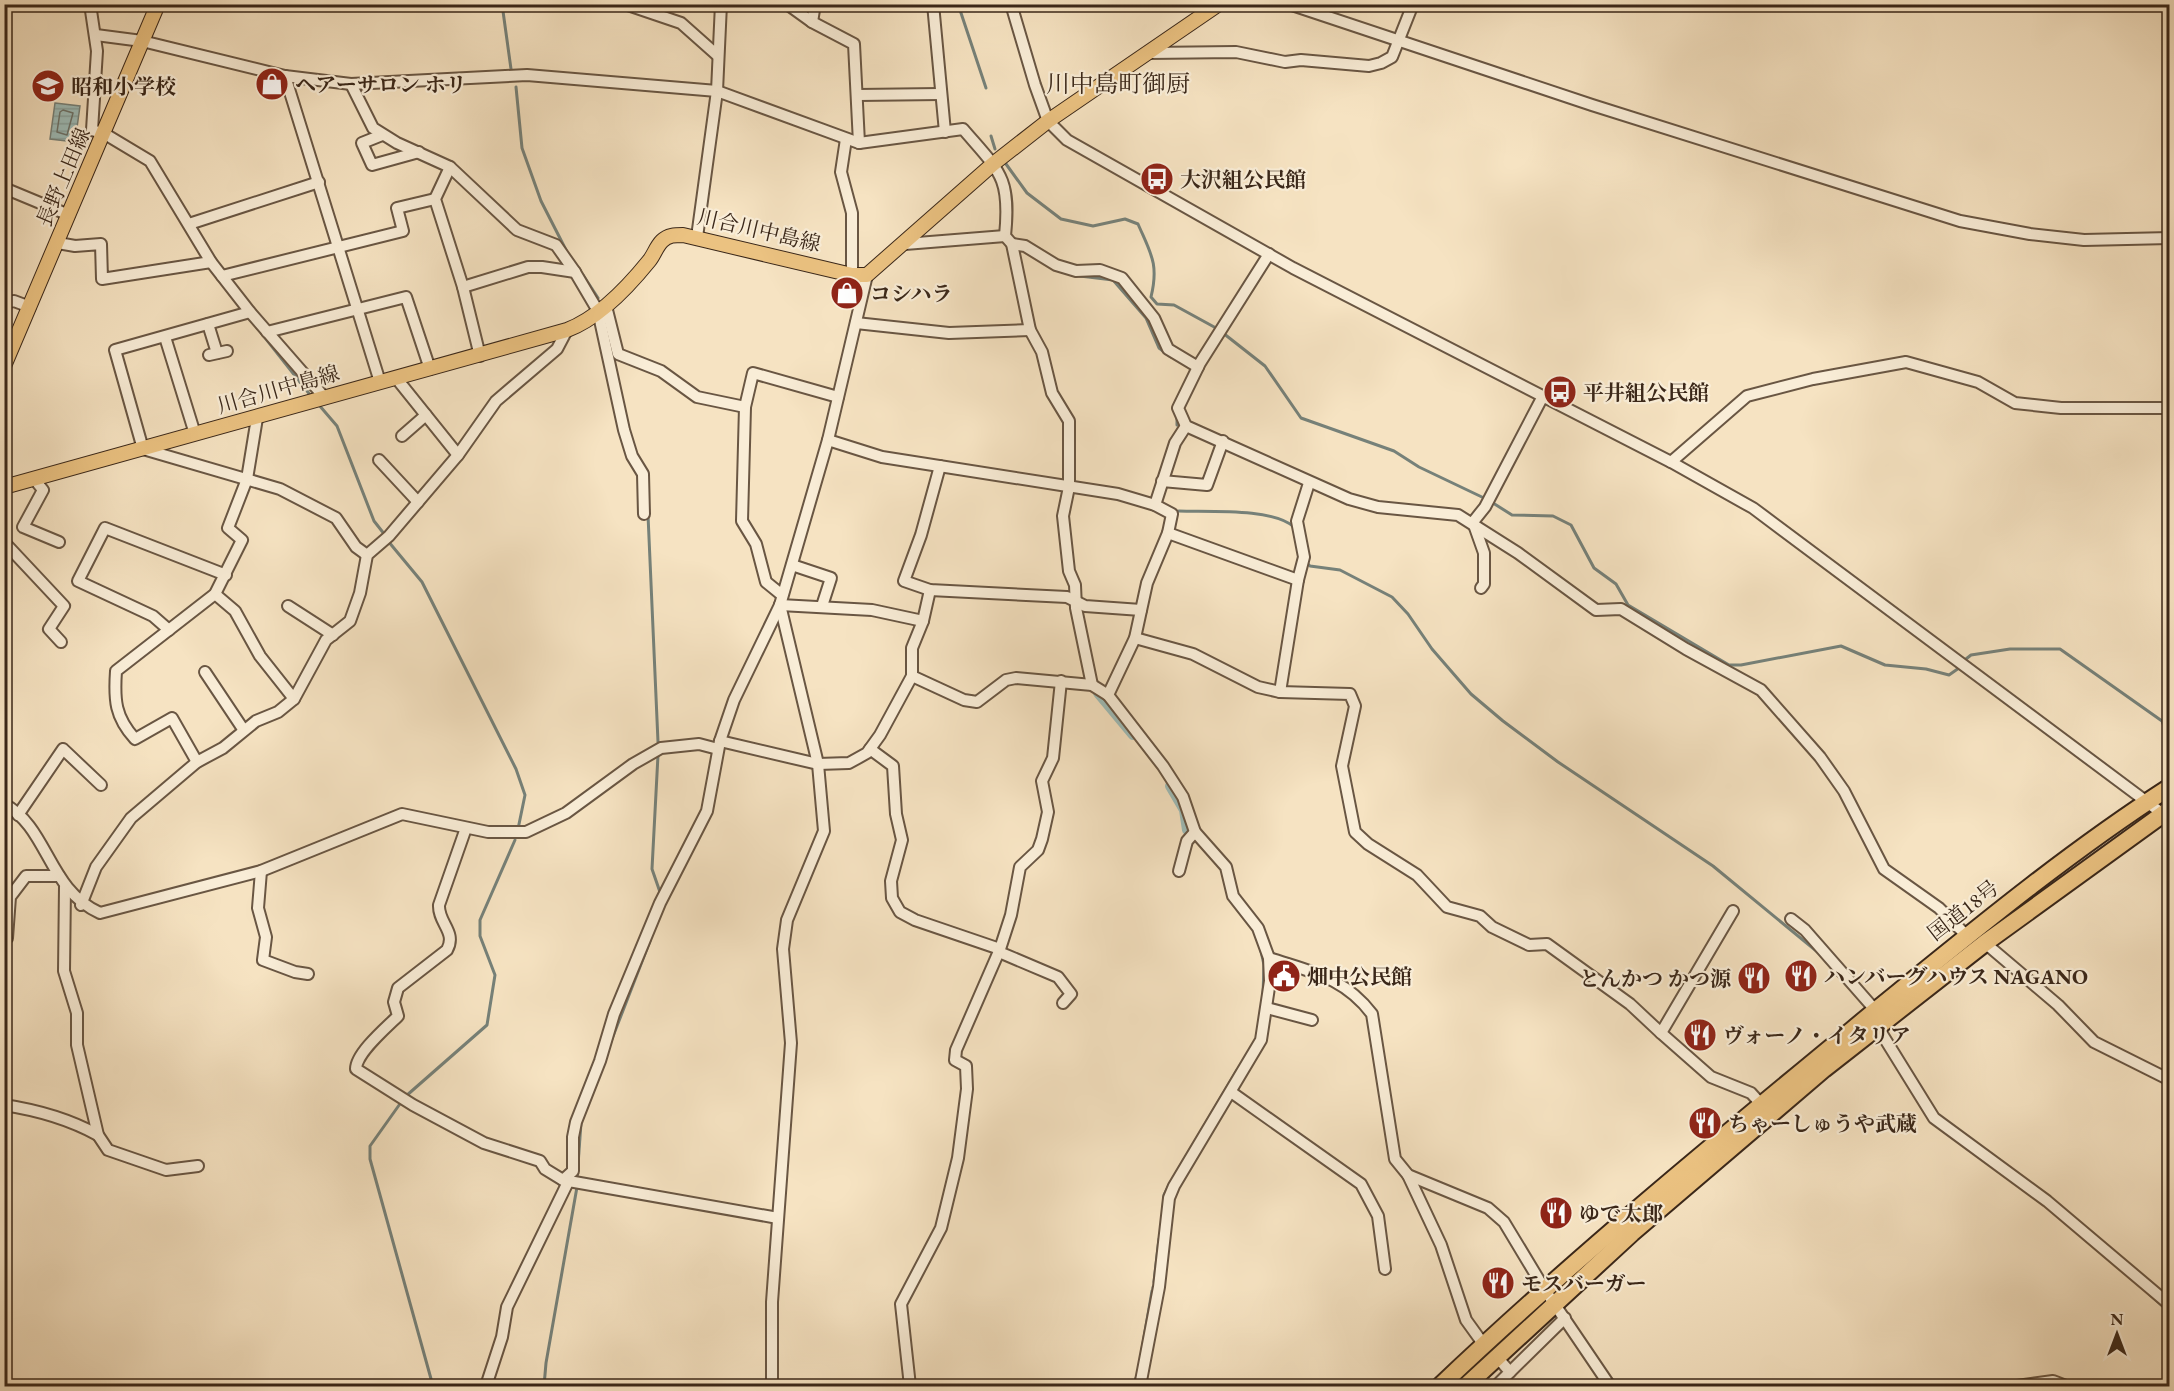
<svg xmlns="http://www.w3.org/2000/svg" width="2174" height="1391" viewBox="0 0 2174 1391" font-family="'EB Garamond','Noto Serif JP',serif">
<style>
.water{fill:url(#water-rules);stroke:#768179;stroke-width:1.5}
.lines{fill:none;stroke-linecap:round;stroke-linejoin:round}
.shore{stroke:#6c7269;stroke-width:1.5}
.stream{stroke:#768179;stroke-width:3}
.canal{stroke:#9ebdb9;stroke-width:10}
.minor-casing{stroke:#695643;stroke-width:14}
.major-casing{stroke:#3a2719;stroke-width:16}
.highway-casing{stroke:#3a2719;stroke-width:20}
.minor{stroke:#f9edd7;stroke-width:10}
.major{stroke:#ebc281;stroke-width:14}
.highway{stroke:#ebc281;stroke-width:16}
.labels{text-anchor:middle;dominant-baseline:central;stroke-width:4.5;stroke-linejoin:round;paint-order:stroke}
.poi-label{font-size:21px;font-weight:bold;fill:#3a2719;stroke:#f9edd7;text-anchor:start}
.street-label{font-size:21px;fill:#3a2719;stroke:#f9edd7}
.quarter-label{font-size:24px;fill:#3a2719;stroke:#f9edd7}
</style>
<defs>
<pattern id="water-rules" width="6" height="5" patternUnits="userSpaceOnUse" patternTransform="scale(1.5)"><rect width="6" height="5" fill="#9ebdb9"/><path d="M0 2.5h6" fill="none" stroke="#89a29e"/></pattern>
</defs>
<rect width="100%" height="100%" fill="#f6e3c2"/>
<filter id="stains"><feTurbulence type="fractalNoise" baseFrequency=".00333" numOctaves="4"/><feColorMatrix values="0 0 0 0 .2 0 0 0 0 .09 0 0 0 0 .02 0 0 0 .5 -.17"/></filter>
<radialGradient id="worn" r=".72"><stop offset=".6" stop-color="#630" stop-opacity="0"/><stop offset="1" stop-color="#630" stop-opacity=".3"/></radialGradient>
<path class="water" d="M 55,103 L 80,106 L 75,142 L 50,139 Z"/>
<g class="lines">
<path class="shore" d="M 63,110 L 73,113 L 67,135 L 57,132 L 60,112 Z"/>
<g class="stream">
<path d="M 502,4 L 511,69"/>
<path d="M 958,4 L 986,88"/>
<path d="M 516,87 L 522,148 L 541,201 L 566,250"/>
<path d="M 991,136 L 995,149"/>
<path d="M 1006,164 L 1027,193 L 1061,219 L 1093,226 L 1125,219 L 1138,224 C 1151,254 1159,264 1151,297 L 1157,304 L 1174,305 L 1216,328"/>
<path d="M 583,275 L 598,298"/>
<path d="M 1080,276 L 1113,280 L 1146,318 L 1159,348 L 1171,357"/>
<path d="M 251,320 L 311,396"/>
<path d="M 1223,333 L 1265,366 L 1301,418 L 1394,451 L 1419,467 L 1484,498"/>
<path d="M 319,405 L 337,426 L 374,521 L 385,535"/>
<path d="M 1177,415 L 1177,425"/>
<path d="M 1493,503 L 1512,515 L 1553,516 L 1571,525 L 1594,568 L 1616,584 L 1628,605 L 1729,665 L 1741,665 L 1841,646 L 1885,665 L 1926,669 L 1949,675 L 1959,668"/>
<path d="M 1179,511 C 1209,512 1273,508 1294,527"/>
<path d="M 648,515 L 658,742"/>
<path d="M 388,541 L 422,582 L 516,769 L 525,795 L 518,829"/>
<path d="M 1306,562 L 1310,566 L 1340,570 L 1392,597 L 1408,614 L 1432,649 L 1471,694 L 1503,721 L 1558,762 L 1713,866 L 1820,954"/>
<path d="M 1966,659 L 1971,655 L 2010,649 L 2060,649 L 2162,721 L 2170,742"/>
<path d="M 658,755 L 652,869 L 661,895"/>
<path d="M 1261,951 L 1264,965 L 1263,995"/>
<path d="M 610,1044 L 650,941"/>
<path d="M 406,1096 L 487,1025 L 495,975 L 480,936 L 480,920 L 515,840"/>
<path d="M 402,1101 L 370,1146 L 370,1159 L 433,1386"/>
<path d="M 577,1179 L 581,1123"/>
<path d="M 1163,1209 L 1164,1195 L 1169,1185 L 1237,1070"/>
<path d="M 1154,1282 L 1159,1239"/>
<path d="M 1153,1289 L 1153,1287"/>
<path d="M 2150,1295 L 2170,1313"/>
<path d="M 1142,1349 L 1152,1291"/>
<path d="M 1135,1383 L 1136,1378"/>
<path d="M 544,1386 L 546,1363 L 577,1187"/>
</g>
<g class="canal">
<path d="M 1098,693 L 1133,735"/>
<path d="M 1170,786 L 1184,810 L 1187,830"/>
</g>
<g class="minor-casing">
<g id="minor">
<path d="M 90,4 L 97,51 L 92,130 L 105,134 L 150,161 L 211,262 L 250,312 L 325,398"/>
<path d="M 625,4 L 681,23 L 717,55"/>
<path d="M 787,4 L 812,22"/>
<path d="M 815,4 L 812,22 L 854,44 L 859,143"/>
<path d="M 933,4 L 945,132"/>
<path d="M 1011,4 L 1035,85 L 1048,121 L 1067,140 L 1293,268 L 1671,462 L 1753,508 L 2167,817"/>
<path d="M 1289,4 L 1592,105 L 1960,221 L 2030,234 L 2084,240 L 2170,238"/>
<path d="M 96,35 L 142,41 L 285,76 L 351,84 L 527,75 L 717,91 L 859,143 L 963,129 C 1000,172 1011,177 1005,236 L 1012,244 L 1030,330 L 1042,352 L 1052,393 L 1069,421 L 1069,487 L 1063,516 L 1069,571 L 1075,585 L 1076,608 L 1092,685"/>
<path d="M 1148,53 L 1236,52 L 1285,62 L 1301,60 L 1369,66 L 1381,63 L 1392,57 L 1413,4"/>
<path d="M 285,76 L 380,382"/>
<path d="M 351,84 L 373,128 L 397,143 L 450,167 L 517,230 L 556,245 L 575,272 L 598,311 L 624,430 L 632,456 L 643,474 L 644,514"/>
<path d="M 858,95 L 940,94"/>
<path d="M 382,135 L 362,143 L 372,165 L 419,152"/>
<path d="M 846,139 L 841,172 L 852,213 L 852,275"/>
<path d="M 450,167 L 435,199 L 463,287 L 480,356"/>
<path d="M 4,188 L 69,215"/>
<path d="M 189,224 L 319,182"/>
<path d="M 697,237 L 717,91 L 721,4"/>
<path d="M 58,243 L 75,246 L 101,244 L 102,279 L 211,262"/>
<path d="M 905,244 L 1005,236"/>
<path d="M 1012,244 L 1025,246 L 1056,265 L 1076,271 L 1100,270 L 1122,278 L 1154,318 L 1168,349 L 1198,367"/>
<path d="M 1269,254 L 1200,363 L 1178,408 L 1186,426 L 1349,499 L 1378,507 L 1458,515 L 1518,553 L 1596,610 L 1621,609 L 1686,649 L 1761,690 L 1820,757 L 1844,791 L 1884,869 L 1939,908 L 1966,935"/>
<path d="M 222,276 L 403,231 L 397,208 L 435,199"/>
<path d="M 463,287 L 528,267 L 542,267 L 575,272"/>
<path d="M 4,303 L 14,301 L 30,307"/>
<path d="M 606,306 L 618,354 L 661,371 L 697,397 L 745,407"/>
<path d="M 250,312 L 115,350 L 143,449 L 280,489 L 336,518 L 356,547 L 367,555"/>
<path d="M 856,323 L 949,333 L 1030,330"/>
<path d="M 208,324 L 217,353"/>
<path d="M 267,332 L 406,297 L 430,369"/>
<path d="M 165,337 L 195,434"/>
<path d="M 209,355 L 227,351"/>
<path d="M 397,379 L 458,455"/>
<path d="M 402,436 L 426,415"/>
<path d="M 828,440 L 882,457 L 1118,494 L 1155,505 L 1172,514 L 1168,533 L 1147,583 L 1135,638 L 1108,695"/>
<path d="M 379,460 L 418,502"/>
<path d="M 1671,462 L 1747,396 L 1813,379 L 1906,362 L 1978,382 L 2015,403 L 2061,408 L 2170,408"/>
<path d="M 940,466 L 921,535 L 904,581 L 930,590 L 1067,597 L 1085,606 L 1141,610"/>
<path d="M 35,480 L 43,490 L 23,527 L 59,542"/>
<path d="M 1162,481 L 1207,485 L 1223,441"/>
<path d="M 1309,483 L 1297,521 L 1304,557 L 1298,580 L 1280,692 L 1350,694 L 1355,706 L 1342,766 L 1355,832 L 1368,844 L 1417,875 L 1447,907 L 1480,916 L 1492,927 L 1529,945 L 1547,944 L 1630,1004 L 1661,1033"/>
<path d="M 1155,505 L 1175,443 L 1186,426"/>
<path d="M 1473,522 L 1485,507 L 1543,396"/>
<path d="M 1473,522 L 1484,553 L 1484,584 L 1481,588"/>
<path d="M 1168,533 L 1298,580"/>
<path d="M 4,542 L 64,606 L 49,629 L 61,642"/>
<path d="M 792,565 L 831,578 L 822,606"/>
<path d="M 215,594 L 235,611 L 260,656 L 294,699"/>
<path d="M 782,595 L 766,582 L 756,544 L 742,521 L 745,407 L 753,373 L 838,397"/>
<path d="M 780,605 L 872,610 L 923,621"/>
<path d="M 288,606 L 333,635"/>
<path d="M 169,630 L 153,616 L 78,581 L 105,528 L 226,575"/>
<path d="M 1135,638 L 1193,654 L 1258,687 L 1280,692"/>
<path d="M 205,672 L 243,729"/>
<path d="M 912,676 L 964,700 L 977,702 L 1006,680 L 1016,678 L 1092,685 L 1108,695 L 1163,766 L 1183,797 L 1195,832 L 1226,867 L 1233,896 L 1258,928 L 1269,958 L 1270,981 L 1261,1040 L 1174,1186 L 1169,1198 L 1159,1287 L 1140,1386"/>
<path d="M 720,741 L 818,764 L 849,763 L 867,753 L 880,735 L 912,676 L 912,648 L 923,621 L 930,590"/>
<path d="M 870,749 L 893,766 L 896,814 L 902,840 L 891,881 L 892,898 L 900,912 L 915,920 L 1000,949"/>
<path d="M 197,762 L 172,718 L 135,739 C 115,717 114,700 116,671 L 215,594 L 242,540 L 228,528 L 247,479 L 257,418"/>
<path d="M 4,804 C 49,828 47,889 100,913 L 261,871 L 402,814 L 488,832 L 526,832 L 566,813 L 633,764 L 661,748 L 699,744 L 718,749"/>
<path d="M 18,815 L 63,749 L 101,785"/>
<path d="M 466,828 L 439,905 C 438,923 457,932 447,950 L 398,988 L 394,1002 L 398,1016 C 387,1027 356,1053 356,1069 L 413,1105 L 484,1143 L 540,1161 L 545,1169 L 563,1180"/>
<path d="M 261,871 L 258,908 L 266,937 L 263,960 L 295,972 L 308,974"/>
<path d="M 1179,871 L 1187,841 L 1195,832"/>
<path d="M 65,887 L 64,971 L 77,1013 L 77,1045 L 98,1135 L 108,1150 L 166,1170 L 198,1166"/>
<path d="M 81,905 L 96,867 L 131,818 L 197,762 L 223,748 L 256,721 L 278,712 L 294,699 L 326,640 L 350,621 L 360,593 L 367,555 L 389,536 L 458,455 L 496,401 L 557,349 L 567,330"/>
<path d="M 1733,911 L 1661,1033 L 1711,1077 L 1751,1093 L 1761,1104"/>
<path d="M 1791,919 L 1805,930 L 1876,1011"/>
<path d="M 4,939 L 7,938 L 10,897 L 26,876 L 59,876"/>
<path d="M 1985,943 L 2058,1005 L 2094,1042 L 2170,1080"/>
<path d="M 999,952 L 1058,977 L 1071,994 L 1063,1003"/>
<path d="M 1269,958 C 1311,972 1344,977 1372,1014 L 1395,1159 L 1408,1175 L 1488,1208 L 1504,1222 L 1545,1290 L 1610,1386"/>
<path d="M 1267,1008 L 1312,1020"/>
<path d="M 1877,1026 L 1934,1118 L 2047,1201 L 2170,1305"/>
<path d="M 1231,1092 L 1361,1184 L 1378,1216 L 1385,1269"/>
<path d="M 4,1105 C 37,1110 69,1119 98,1135"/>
<path d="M 1408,1175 L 1441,1245 L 1466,1320 L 1484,1345"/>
<path d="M 778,1218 L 563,1180 L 573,1171 L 573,1137 L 576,1122 L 600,1061 L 614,1014 L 660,903 L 707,811 L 720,741 L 734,700 L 780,605 L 828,440 L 867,275"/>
<path d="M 1510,1372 L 1565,1318"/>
<path d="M 486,1386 L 502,1337 L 507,1307 L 568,1182"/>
<path d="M 772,1386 L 772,1302 L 791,1043 L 783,949 L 787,920 L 824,831 L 818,764 L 780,605"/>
<path d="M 910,1386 L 901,1304 L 941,1228 L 958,1158 L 967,1089 L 966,1066 L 955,1060 L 956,1050 L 1000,949 L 1011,915 L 1020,867 L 1038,850 L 1042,839 L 1048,812 L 1042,781 L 1053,758 L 1061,681"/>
<path d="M 1496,1386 L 1510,1372 L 1497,1357"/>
<path d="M 2017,1386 L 2053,1381 L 2066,1386"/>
</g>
</g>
<g class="major-casing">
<g id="major">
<path d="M 4,366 L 158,4"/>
<path d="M 4,487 L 567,330 C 599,318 628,287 649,261 C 654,255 656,247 662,241 C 668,235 675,235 683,235 L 852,275 L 867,275 L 993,164 L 1048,121 L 1219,4"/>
</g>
</g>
<g class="highway-casing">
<g id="highway">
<path d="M 1440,1386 C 1579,1254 1727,1133 1875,1011 C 1971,933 2066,854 2170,787"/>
<path d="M 1466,1386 L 1632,1233 L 1824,1069 L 1985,943 L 2170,809"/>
</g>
</g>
<use href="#minor" class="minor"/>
<use href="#major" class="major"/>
<use href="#highway" class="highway"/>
</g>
<defs>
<g id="shop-disc" transform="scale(1.725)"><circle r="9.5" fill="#8f2418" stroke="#f9edd7"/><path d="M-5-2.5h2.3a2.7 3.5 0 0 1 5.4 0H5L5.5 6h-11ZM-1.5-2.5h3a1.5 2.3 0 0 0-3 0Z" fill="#fff"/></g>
<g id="school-disc" transform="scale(1.725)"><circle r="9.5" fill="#8f2418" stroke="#f9edd7"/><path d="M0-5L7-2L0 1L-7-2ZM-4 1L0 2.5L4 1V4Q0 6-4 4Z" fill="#fff"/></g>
<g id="bus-disc" transform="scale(1.725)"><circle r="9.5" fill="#8f2418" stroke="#f9edd7"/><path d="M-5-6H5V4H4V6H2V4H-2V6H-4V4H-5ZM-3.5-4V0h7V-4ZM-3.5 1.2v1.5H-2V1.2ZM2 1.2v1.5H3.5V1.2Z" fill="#fff"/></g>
<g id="civic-disc" transform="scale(1.725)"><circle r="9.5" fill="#8f2418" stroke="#f9edd7"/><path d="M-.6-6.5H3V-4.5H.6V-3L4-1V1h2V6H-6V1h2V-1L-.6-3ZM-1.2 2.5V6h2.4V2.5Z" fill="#fff"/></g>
<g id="restaurant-disc" transform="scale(1.725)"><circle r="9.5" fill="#8f2418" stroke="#f9edd7"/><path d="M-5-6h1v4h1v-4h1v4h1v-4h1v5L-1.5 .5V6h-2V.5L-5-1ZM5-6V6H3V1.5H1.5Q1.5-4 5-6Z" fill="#fff"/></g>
</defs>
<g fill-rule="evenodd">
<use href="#shop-disc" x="272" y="84"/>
<use href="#school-disc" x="48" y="86"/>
<use href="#bus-disc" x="1157" y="179"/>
<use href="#shop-disc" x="847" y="293"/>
<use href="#bus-disc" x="1560" y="392"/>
<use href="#civic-disc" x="1284" y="976"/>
<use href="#restaurant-disc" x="1801" y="976"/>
<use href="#restaurant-disc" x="1754" y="978"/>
<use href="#restaurant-disc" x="1700" y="1035"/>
<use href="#restaurant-disc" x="1705" y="1123"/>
<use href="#restaurant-disc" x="1556" y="1213"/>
<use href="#restaurant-disc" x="1498" y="1283"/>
</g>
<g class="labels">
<g class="poi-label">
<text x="295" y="84">ヘアーサロン ホリ</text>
<text x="71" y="86">昭和小学校</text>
<text x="1180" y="179">大沢組公民館</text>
<text x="870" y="293">コシハラ</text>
<text x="1583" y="392">平井組公民館</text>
<text x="1307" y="976">畑中公民館</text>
<text x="1824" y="976">ハンバーグハウス NAGANO</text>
<text x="1731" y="978" text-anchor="end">とんかつ かつ源</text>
<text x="1723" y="1035">ヴォーノ・イタリア</text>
<text x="1728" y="1123">ちゃーしゅうや武蔵</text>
<text x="1579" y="1213">ゆで太郎</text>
<text x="1521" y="1283">モスバーガー</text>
</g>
<g class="street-label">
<text transform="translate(63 177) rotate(-67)">長野上田線</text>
<text transform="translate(759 230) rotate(13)">川合川中島線</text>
<text transform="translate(278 389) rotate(-16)">川合川中島線</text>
<text transform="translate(1963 910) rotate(-38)">国道18号</text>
</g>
<g class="quarter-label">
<text x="1118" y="83">川中島町御厨</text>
</g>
</g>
<rect width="2174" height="1391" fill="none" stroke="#f6e3c2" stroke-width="24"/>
<rect x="6" y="6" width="2162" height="1379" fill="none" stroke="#3a2719" stroke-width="3"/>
<rect x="12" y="12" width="2150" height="1367" fill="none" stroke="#3a2719" stroke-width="1.5"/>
<g transform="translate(2117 1334)" stroke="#f9edd7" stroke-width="4.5" paint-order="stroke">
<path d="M0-4.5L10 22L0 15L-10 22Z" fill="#3a2719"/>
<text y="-9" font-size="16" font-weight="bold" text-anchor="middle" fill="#3a2719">N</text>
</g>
<rect width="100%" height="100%" filter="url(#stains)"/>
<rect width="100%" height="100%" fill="url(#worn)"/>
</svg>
